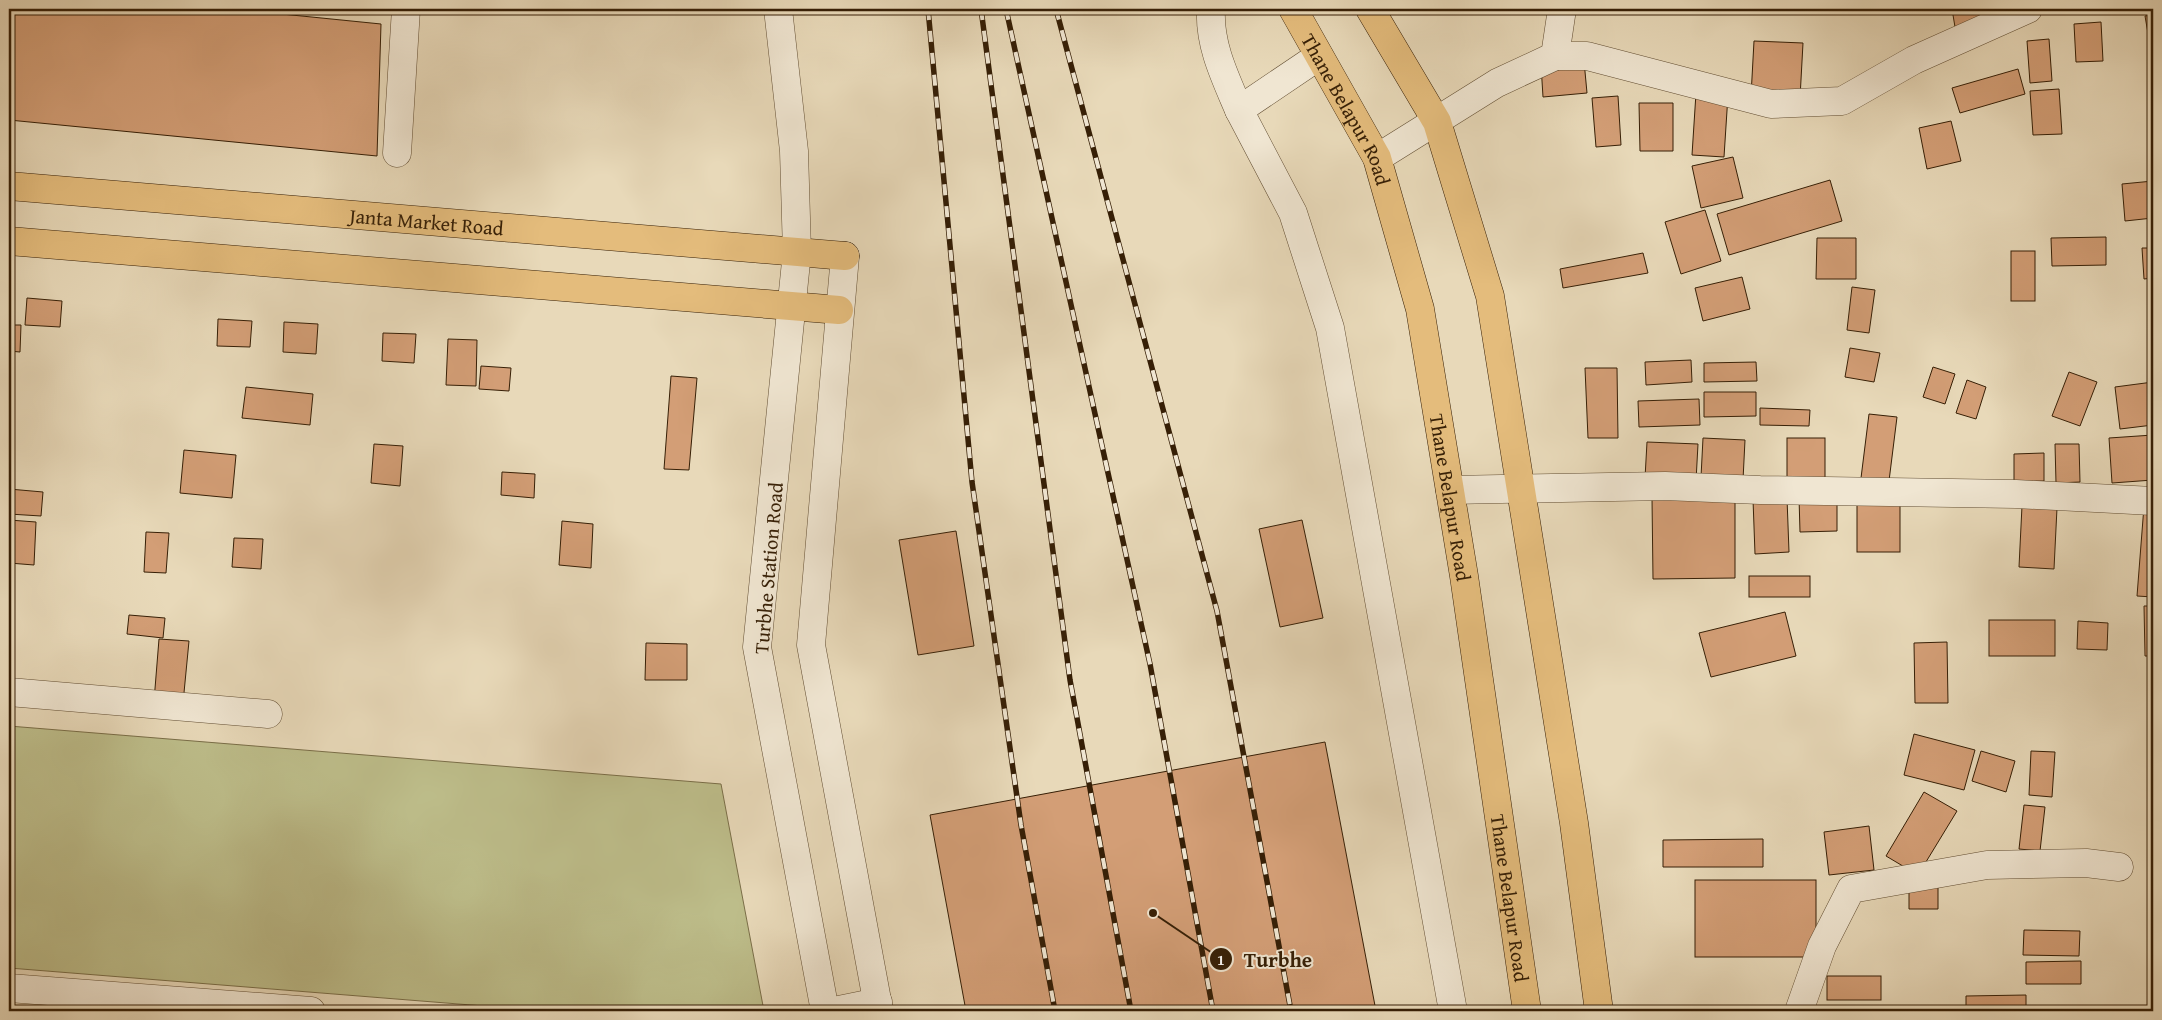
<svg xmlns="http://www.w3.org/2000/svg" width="2162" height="1020" viewBox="0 0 2162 1020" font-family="'Gentium Book Plus',serif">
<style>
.green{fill:#bdbd8a;stroke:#7a6e48}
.building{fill:#d39e76;stroke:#361f06}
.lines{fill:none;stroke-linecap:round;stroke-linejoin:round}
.minor-casing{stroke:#624e33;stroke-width:29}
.major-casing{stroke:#361f06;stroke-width:29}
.minor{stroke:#f0e6d2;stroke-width:28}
.major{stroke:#e4bc7c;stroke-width:28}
.rail-casing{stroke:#361f06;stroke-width:5.5}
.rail{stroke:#f0e6d2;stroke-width:4;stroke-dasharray:11;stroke-linecap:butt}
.labels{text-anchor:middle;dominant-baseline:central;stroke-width:4;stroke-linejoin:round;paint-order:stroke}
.street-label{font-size:20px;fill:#361f06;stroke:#f0e6d2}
.leader{fill:none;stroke:#361f06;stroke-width:2}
.callout-dot{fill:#361f06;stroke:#f0e6d2;stroke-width:2}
.mark-label{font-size:15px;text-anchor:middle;font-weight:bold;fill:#fff}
.callout-label{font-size:21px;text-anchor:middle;font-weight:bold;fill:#361f06;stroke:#f0e6d2;stroke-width:4;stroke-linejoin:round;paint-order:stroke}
</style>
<rect width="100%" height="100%" fill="#e8d9b9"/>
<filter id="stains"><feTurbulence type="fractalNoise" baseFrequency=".004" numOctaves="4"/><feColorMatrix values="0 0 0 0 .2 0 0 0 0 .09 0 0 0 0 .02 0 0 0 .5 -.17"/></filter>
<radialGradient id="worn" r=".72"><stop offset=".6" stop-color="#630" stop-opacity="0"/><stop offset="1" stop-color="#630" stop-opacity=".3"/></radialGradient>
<path class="green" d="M 9,726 L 721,784 L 764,1011 L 546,1011 L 9,968 Z"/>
<g class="building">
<path d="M 9,9 L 232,9 L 381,24 L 377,156 L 9,120 Z"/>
<path d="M 1952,9 L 1987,9 L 1987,14 L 1955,27 Z"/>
<path d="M 2153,15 L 2153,51 L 2151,51 L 2145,16 Z"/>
<path d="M 2101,22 L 2103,61 L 2076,62 L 2074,24 Z"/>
<path d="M 2049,39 L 2052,81 L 2030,83 L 2027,41 Z"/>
<path d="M 1754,41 L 1803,43 L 1800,98 L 1751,96 Z"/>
<path d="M 1584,61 L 1587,93 L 1543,97 L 1541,65 Z"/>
<path d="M 2018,69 L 2025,94 L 1960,113 L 1952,88 Z"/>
<path d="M 2059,89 L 2062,134 L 2033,135 L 2030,91 Z"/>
<path d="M 1696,93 L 1728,95 L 1724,157 L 1692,155 Z"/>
<path d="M 1618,96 L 1621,145 L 1596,147 L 1592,98 Z"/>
<path d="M 1639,103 L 1673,103 L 1673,151 L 1640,151 Z"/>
<path d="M 1951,121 L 1961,161 L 1927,169 L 1919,128 Z"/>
<path d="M 1733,157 L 1743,198 L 1701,208 L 1692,166 Z"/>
<path d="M 1830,180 L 1842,221 L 1729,255 L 1717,214 Z"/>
<path d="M 2153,181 L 2153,218 L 2125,221 L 2122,184 Z"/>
<path d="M 1705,210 L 1721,261 L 1681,274 L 1665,222 Z"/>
<path d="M 2106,237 L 2106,265 L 2052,266 L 2051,238 Z"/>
<path d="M 1817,238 L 1856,238 L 1856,279 L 1816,279 Z"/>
<path d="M 2142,248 L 2153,248 L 2153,278 L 2144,279 Z"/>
<rect x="2011" y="251" width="24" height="50"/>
<path d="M 1643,253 L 1648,273 L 1563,288 L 1560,269 Z"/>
<path d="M 1742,277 L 1750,309 L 1703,321 L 1695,288 Z"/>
<path d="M 1852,287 L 1875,290 L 1869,333 L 1847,330 Z"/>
<path d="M 27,298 L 62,301 L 60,327 L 25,325 Z"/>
<path d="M 218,319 L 252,321 L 250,347 L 217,346 Z"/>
<path d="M 284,322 L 318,324 L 316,354 L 283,352 Z"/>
<path d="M 9,325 L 21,325 L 20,352 L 9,351 Z"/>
<path d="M 383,333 L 416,334 L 414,363 L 382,361 Z"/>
<path d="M 448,339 L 477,340 L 476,386 L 446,385 Z"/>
<path d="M 1850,348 L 1880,353 L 1874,382 L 1845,377 Z"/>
<path d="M 1691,360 L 1692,382 L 1646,385 L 1645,362 Z"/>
<path d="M 1756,362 L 1757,381 L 1704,382 L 1704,363 Z"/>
<path d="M 481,366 L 511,368 L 509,391 L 479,389 Z"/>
<path d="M 1933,367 L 1955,374 L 1945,404 L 1923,397 Z"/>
<path d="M 1585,368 L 1617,368 L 1618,438 L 1588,438 Z"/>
<path d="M 2069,372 L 2097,382 L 2080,426 L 2052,416 Z"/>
<path d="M 671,376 L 697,378 L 689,470 L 664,469 Z"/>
<path d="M 1967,380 L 1986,387 L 1976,419 L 1956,413 Z"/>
<path d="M 2153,382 L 2153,425 L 2120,429 L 2115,387 Z"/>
<path d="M 246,387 L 313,394 L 310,425 L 242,418 Z"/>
<path d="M 1704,392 L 1756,392 L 1756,416 L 1704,417 Z"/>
<path d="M 1699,399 L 1700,425 L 1639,427 L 1638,401 Z"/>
<path d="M 1760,408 L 1810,410 L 1809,426 L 1760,425 Z"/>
<path d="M 1869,414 L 1897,417 L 1889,481 L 1861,478 Z"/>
<path d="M 2153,435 L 2153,480 L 2112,483 L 2109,438 Z"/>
<path d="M 1703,438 L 1745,440 L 1743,480 L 1701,477 Z"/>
<rect x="1787" y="438" width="38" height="42"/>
<path d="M 1647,442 L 1698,444 L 1696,481 L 1645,478 Z"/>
<path d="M 374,444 L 403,446 L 400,486 L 371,483 Z"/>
<path d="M 2055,444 L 2079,444 L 2080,482 L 2056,483 Z"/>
<path d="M 184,450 L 236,455 L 232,498 L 180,493 Z"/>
<path d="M 2044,453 L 2044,481 L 2014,482 L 2014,454 Z"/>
<path d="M 502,472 L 535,474 L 534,498 L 501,495 Z"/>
<path d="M 9,489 L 43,492 L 41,516 L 9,514 Z"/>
<path d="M 1735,496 L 1735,578 L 1653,579 L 1652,497 Z"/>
<path d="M 1837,496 L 1837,531 L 1800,532 L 1799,497 Z"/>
<path d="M 1787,498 L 1789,552 L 1755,554 L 1753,499 Z"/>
<rect x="1857" y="499" width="43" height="53"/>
<path d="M 2022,506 L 2057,508 L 2054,569 L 2019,567 Z"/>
<path d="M 2144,506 L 2153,506 L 2153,597 L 2137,596 Z"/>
<path d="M 9,520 L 36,522 L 34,565 L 9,563 Z"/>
<path d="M 1302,520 L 1323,618 L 1280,627 L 1259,529 Z"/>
<path d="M 562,521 L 593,524 L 591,568 L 559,565 Z"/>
<path d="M 956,531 L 974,646 L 918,655 L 899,540 Z"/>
<path d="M 146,532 L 169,533 L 166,573 L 144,572 Z"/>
<path d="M 234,538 L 263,539 L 261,569 L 232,567 Z"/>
<rect x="1749" y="576" width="61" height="21"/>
<path d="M 2144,606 L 2153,606 L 2153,656 L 2145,656 Z"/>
<path d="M 1785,612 L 1796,656 L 1711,677 L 1699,633 Z"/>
<path d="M 129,615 L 165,618 L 163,638 L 127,634 Z"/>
<rect x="1989" y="620" width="66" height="36"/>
<path d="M 2078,621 L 2108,623 L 2107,650 L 2077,649 Z"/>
<path d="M 159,639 L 189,641 L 183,703 L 154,701 Z"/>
<path d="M 1947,642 L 1948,703 L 1915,703 L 1914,643 Z"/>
<path d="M 646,643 L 687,644 L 687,680 L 645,680 Z"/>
<path d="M 1914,734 L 1975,750 L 1964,790 L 1904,775 Z"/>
<path d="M 1325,742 L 1376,1011 L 966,1011 L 930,815 Z"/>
<path d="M 1981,751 L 2015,761 L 2006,792 L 1972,781 Z"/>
<path d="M 2031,751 L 2055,752 L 2052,797 L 2029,795 Z"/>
<path d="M 1924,792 L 1957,811 L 1918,875 L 1886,856 Z"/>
<path d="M 2024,805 L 2045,807 L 2040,851 L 2019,849 Z"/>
<path d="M 1869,826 L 1874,870 L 1829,875 L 1824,832 Z"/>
<path d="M 1763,839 L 1763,867 L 1663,867 L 1663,840 Z"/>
<rect x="1695" y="880" width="121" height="77"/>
<path d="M 1909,883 L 1938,884 L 1938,909 L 1909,909 Z"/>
<path d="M 2024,930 L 2080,931 L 2079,956 L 2023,955 Z"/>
<path d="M 2081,961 L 2081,984 L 2026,984 L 2026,962 Z"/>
<rect x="1827" y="976" width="54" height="24"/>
<path d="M 2026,995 L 2026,1011 L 1966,1011 L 1966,996 Z"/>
</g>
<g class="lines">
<g class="minor-casing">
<g id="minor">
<path d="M 778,9 L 794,151 L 797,252 L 757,647 L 825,1011"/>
<path d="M 1211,9 C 1209,45 1225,77 1239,110"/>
<path d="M 1319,56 L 1239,110 L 1293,213 L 1330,328 L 1453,1011"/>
<path d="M 1555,56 L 1587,56 L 1771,104 L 1842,101 L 1914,60 L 2028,9"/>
<path d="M 397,153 L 406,9"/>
<path d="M 1377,158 L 1497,83 L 1555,56 L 1562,9"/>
<path d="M 845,256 L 811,645 L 879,1011"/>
<path d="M 1450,490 L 1665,486 L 1760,490 L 2016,494 L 2153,501"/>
<path d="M 9,692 L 268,714"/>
<path d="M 9,988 L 311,1011"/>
<path d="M 834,1011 L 878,1002"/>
<path d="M 1799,1011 L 1822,946 L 1851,889 L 1987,865 L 2086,863 L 2119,867"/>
</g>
</g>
<g class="major-casing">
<g id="major">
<path id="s1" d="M 1293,9 L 1377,158 L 1420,309 L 1464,576 L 1527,1011"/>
<path d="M 1370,9 L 1437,122 L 1490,296 L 1574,823 L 1599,1011"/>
<path id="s2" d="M 9,186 L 845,256"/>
<path d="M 9,241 L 839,310"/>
</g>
</g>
<use href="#minor" class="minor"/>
<use href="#major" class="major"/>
<g class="rail-casing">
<g id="rail">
<path d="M 928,9 L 972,482 L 1021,825 L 1055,1011"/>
<path d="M 981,9 L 1070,680 L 1131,1011"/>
<path d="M 1006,9 L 1150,664 L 1213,1011"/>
<path d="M 1056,9 L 1217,611 L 1291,1011"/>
</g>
</g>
<use href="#rail" class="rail"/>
</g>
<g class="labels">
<g class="street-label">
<text stroke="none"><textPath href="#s1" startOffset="114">Thane Belapur Road</textPath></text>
<text stroke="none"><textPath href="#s2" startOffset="419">Janta Market Road</textPath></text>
<text stroke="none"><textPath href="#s1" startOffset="519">Thane Belapur Road</textPath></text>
<text transform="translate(768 568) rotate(-85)">Turbhe Station Road</text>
<text stroke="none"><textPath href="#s1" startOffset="924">Thane Belapur Road</textPath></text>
</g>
</g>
<path class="leader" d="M1153 913L1221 959"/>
<g class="callout-dot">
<circle cx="1153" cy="913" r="5"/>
<circle cx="1221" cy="959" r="12"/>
</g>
<g class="mark-label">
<text x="1221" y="965">1</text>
</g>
<g class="callout-label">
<text x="1278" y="967">Turbhe</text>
</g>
<rect width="2162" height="1020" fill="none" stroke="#e8d9b9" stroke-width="30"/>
<rect x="10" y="10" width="2142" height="1000" fill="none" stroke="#361f06" stroke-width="2.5"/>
<rect x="15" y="15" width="2132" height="990" fill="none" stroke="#361f06"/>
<rect width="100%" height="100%" filter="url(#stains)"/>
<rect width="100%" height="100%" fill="url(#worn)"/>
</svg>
